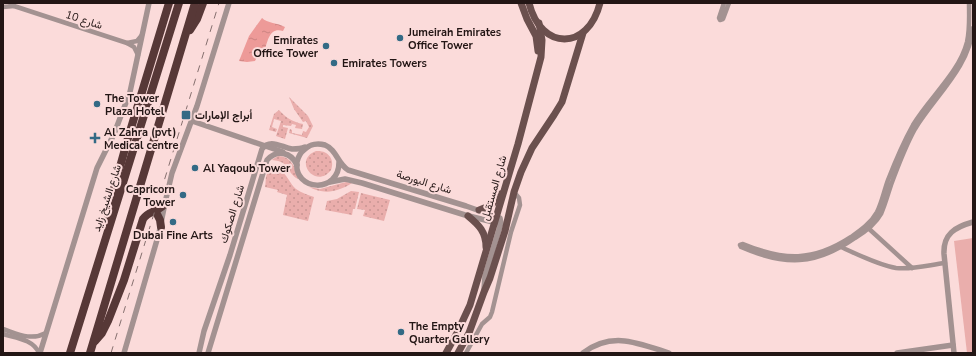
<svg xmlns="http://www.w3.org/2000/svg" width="976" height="356" viewBox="0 0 976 356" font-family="'Nunito Sans',Vazirmatn,sans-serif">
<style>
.grass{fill:url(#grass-dots)}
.pitch{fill:#eaaeac}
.water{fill:url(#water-ripples)}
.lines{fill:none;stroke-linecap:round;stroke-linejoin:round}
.minor{stroke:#a39291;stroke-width:4.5}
.tertiary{stroke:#a39291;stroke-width:5.5}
.primary{stroke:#6b504e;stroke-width:7}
.motorway{stroke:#573837;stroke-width:8}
.rail{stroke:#86706f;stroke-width:1;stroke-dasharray:7 7;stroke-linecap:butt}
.poi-dot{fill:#336a85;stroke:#fbdbda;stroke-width:1.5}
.labels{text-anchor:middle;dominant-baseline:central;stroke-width:4;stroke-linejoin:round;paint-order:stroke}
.street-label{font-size:11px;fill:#231615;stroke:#fbdbda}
.poi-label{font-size:11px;font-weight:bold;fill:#231615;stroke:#fbdbda;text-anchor:start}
</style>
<defs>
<pattern id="grass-dots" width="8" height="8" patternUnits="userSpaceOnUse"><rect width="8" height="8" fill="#eaaeac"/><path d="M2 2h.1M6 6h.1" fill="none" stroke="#c89593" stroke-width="1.8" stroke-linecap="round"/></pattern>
<pattern id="water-ripples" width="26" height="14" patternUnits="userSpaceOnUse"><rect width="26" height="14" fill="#ed9a98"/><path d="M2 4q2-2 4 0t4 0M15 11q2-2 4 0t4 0" fill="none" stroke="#cb8482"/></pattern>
</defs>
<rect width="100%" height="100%" fill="#fbdbda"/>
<g class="grass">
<path d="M 289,97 L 308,116 L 313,126 L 307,138 L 289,133 L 290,129 L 292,130 L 292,133 L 302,135 L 303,131 L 306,132 L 309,127 L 306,121 L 303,122 L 294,109 Z"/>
<path d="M 279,110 C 286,118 293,122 303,124 L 302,129 L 295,128 L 296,125 L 292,124 L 291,126 L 283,125 L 283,127 L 288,128 L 285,139 L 276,136 L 281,121 L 274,119 L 272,127 L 277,129 L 276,132 L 269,130 L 274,114 Z"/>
<path d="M 316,151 C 328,150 335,159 331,170 C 316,190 292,160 316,151 Z"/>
<path d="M 278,156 C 291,156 296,168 298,179 C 285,172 292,162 272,160 L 273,159 Z"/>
<path d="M 274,168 C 284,167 289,183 296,189 C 302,193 308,195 314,197 L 308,221 L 283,215 L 287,195 L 277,192 L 278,190 L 265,187 C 267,179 263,174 274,168 Z"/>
<path d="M 346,182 L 352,183 C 338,192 324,195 309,187 L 320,189 Z"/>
<path d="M 351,191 L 359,192 L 355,209 L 353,209 L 352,215 L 325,210 L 327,201 L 337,199 Z"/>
<path d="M 361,193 L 390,200 L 384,221 L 363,216 L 365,210 L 357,209 Z"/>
</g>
<path class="pitch" d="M 973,238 L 973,353 L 967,353 L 954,241 Z"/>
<path class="water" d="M 262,18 C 267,23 278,23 285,27 L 283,31 C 270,27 268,40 265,49 L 261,48 L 255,61 L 247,62 L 239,61 L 249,36 Z"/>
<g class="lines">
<g class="minor">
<path d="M 10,3 L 14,6 L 127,43 L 134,47 L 138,55"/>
<path d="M 724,3 L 719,18 L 720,20 L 723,19 L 729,3"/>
<path d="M 969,3 C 969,16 970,29 967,42 C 959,73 929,98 913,125 C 903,143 895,162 888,180 C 884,191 882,202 877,212 C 871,223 861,230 851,237 C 813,262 784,261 743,244 L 740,245 L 741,247 C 785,266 815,266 855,238 C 865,232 875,225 881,214 C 885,205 888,194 891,185 C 898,166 905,147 915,129 C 935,96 969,68 973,28"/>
<path d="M 3,7 L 14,6"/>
<path d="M 127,43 L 137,41 L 142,35"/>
<path d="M 867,227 L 912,268"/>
<path d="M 841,247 C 857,254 878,265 896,268 C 912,270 929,265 945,263"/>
<path d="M 3,329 C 18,334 31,341 46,333"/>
<path d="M 3,334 C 16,338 33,339 39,353"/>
<path d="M 466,353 L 482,324 L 490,317 L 492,312 L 511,232 L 520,205 L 519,198 L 514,192"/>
</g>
<g class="tertiary">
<path d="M 192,121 L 283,152"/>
<path d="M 339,161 C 340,195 293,191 297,162 C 298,157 301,152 305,149 C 310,144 318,143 325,145 C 337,150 337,163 348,170 L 466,206 L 500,218 L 501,223 L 485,276 L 484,289"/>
<path d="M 330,182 L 345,179 L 362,183 L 465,215 L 497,223"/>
<path d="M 40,353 L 97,168 L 114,134 L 130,92 L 149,3"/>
<path d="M 124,353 L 159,233 L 165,203 L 172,173 L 197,106 L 229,3"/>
<path d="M 199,353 L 204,331 L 230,255 L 262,149 C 270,138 281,147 292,149 C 297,149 301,149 305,147"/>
<path d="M 208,353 L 267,160 C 277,149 291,152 297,165"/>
<path d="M 583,353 C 612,331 638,343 669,353"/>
<path d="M 897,353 L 953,345"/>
<path d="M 954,353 L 944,254 C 943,234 955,227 973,222"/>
</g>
<g class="primary">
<path d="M 521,3 L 527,19 L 536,36 L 538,51"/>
<path d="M 529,3 C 541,51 588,51 600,3"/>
<path d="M 479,210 C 489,207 496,203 501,194"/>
<path d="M 468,216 C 479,225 486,232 486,247"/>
<path d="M 446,353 L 457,333 L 470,305 L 518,144 L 541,57 L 542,40 L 539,23"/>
<path d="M 458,353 L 469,333 L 484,292 L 490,278 L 505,231 L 514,192 L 521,172 L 532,148 L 554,115 L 562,102 L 583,33"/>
</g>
<g class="motorway">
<path d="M 190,30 L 197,19 L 203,3"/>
<path d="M 155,210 L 160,220 L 161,227"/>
<path d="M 108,216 L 113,192 L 128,138 L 169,3"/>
<path d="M 95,341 L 102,333 L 108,321 L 124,280 L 143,219 C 149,210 160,212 165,203"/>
<path d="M 70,353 L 179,3"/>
<path d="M 90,353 L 195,3"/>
</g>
<path class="rail" d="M 111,353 L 219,3"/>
</g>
<g class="poi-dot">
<circle cx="400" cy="38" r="4"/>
<circle cx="326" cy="46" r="4"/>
<circle cx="334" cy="63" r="4"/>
<circle cx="97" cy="104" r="4"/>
<rect x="181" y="110" width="10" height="10" rx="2"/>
<path d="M93 132h4v4h4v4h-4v4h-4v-4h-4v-4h4z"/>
<circle cx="195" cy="168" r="4"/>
<circle cx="183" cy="195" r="4"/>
<circle cx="173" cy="222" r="4"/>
<circle cx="401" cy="332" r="4"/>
</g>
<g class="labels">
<g class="street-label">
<text transform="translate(84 20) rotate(18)">شارع 10</text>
<text transform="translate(424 182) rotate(17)">شارع البورصة</text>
<text transform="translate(494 188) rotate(-74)">شارع المستقبل</text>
<text transform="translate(107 198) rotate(-72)">شارع الشيخ زايد</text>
<text transform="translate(232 214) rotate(-73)">شارع الصكوك</text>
</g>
<g class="poi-label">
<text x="408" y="32">Jumeirah Emirates<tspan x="408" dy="13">Office Tower</tspan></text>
<text x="318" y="40" text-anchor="end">Emirates<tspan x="318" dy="13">Office Tower</tspan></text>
<text x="342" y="63">Emirates Towers</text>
<text x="105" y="98">The Tower<tspan x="105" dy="13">Plaza Hotel</tspan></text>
<text x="195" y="115">أبراج الإمارات</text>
<text x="104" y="132">Al Zahra (pvt)<tspan x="104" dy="13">Medical centre</tspan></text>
<text x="203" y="168">Al Yaqoub Tower</text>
<text x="175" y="189" text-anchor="end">Capricorn<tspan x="175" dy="13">Tower</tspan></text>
<text x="173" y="235" text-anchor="middle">Dubai Fine Arts</text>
<text x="409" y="326">The Empty<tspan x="409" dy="13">Quarter Gallery</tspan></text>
</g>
</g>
<rect width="976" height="356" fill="none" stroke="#231615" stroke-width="8"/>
</svg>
